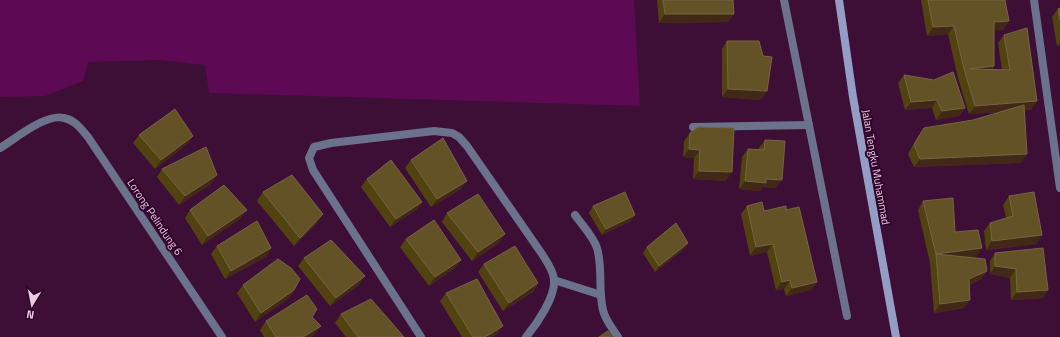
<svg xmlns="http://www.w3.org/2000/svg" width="1060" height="337" viewBox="0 0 1060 337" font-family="'Titillium Web',sans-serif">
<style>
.green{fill:#5d0953}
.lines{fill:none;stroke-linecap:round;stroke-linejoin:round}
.service{stroke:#6b728b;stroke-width:8}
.minor{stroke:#6b728b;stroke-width:8}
.secondary{stroke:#939dc6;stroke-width:8}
.wall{fill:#514310}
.shaded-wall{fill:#422816}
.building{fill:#625226;stroke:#776444}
.labels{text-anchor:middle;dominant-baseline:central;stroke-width:4;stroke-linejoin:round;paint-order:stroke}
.street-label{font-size:11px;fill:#e8cae1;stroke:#32042c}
</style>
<rect width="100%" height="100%" fill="#3d0f36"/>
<path class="green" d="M 0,0 L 634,0 L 640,106 L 209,93 L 205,65 L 160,60 L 88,62 L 83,81 L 45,96 L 0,97 Z"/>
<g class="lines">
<path class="service" d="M 575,215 C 582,225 593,236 597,248 C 603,269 598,290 603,310 C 605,320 613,329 618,337"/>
<g class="minor">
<path d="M 784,0 L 847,316"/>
<path d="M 1034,0 L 1060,188"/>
<path d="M 693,127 L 809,125"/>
<path d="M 0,148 C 15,139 46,113 64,118 C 75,120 81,129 88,137 L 222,337"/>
<path d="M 554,280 L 601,295"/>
<path d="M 421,337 L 313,170 L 309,158 L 314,147 L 331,143 L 434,131 L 452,133 L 459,137 L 467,146 L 542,254 C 547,262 553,270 554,279 C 556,296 537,324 526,337"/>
</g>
<path class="secondary" d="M 839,0 L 853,97 L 896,337"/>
</g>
<g class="wall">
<path d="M 657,0 L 733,0 L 728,22 L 659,23 Z"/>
<path d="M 921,0 L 1005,0 L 1009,21 L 1003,30 L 994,30 L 994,66 L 992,70 L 1002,70 L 998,43 L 1004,35 L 1037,101 L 1031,110 L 1024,110 L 1021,163 L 914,167 L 908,154 L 918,136 L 924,128 L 973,120 L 1002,112 L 969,114 L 958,78 L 948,34 L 927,36 Z"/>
<path d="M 1060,8 L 1060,46 L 1057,46 L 1052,17 L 1058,9 Z"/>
<path d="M 727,41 L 761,100 L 722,97 L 722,49 Z"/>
<path d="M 904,75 L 965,108 L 959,116 L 936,120 L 932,108 L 905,110 L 898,83 Z"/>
<path d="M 690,133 L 726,181 L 693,179 L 694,158 L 683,157 L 684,141 Z"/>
<path d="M 139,135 L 193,136 L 187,144 L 155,169 L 133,143 Z"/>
<path d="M 765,140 L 776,188 L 763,187 L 760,191 L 739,189 L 742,157 L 748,149 L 759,150 L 759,148 Z"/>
<path d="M 411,160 L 461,189 L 431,207 L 405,168 Z"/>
<path d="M 162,169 L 211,184 L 179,205 L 157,177 Z"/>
<path d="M 367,179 L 422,202 L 416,210 L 390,227 L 361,187 Z"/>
<path d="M 263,192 L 323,214 L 317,223 L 294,246 L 257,201 Z"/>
<path d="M 1009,196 L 1042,235 L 1036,244 L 986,250 L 984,231 L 990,223 L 1006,218 L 1003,205 Z"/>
<path d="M 923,201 L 955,232 L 976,257 L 968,258 L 987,271 L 981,279 L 969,285 L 964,308 L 934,313 L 930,263 L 918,210 Z"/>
<path d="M 593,206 L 631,221 L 602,235 L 589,213 Z"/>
<path d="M 747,206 L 764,211 L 786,210 L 817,282 L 811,290 L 786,296 L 784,289 L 776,290 L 767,252 L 750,256 L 741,214 Z"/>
<path d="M 190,210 L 241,218 L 202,245 L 185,218 Z"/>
<path d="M 447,213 L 499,243 L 472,261 L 442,222 Z"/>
<path d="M 406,239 L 455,268 L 429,286 L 400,247 Z"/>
<path d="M 217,246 L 271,248 L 266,257 L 225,279 L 211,254 Z"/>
<path d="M 647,247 L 684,249 L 655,272 L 643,253 Z"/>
<path d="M 995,253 L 1048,290 L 1043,298 L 1011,300 L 1010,278 L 990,274 L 990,261 Z"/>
<path d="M 304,258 L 359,285 L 330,306 L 298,266 Z"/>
<path d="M 484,264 L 538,283 L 533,292 L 503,311 L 478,272 Z"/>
<path d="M 243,285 L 294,290 L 289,298 L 255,322 L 237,293 Z"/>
<path d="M 446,293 L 497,334 L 492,337 L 462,337 L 440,301 Z"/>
<path d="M 341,314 L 404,337 L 346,337 L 335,323 Z"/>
<path d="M 312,317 L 315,334 L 311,337 L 264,337 L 260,330 L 266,321 Z"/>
</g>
<g class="shaded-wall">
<path d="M 665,14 L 734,14 L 728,22 L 659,23 Z"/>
<path d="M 1009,21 L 1003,30 L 988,31 L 994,22 Z"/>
<path d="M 954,26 L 948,34 L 927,36 L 933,27 Z"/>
<path d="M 1060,42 L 1060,46 L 1057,46 Z"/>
<path d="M 994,66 L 988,74 L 969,69 Z"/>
<path d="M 728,89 L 767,91 L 761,100 L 722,97 Z"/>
<path d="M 937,100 L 932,108 L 905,110 L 911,102 Z"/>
<path d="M 1037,101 L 1031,110 L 969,114 L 975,106 Z"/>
<path d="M 965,108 L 959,116 L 936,120 L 942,111 Z"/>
<path d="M 193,136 L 187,144 L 155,169 L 161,160 Z"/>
<path d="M 689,149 L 700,150 L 694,158 L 683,157 Z"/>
<path d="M 1027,154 L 1021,163 L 914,167 L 920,159 Z"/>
<path d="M 699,171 L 732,172 L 726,181 L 693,179 Z"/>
<path d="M 217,175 L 211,184 L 179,205 L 185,196 Z"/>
<path d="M 766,179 L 782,180 L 776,188 L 763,187 L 760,191 L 739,189 L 745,181 Z"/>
<path d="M 467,181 L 461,189 L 431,207 L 437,199 Z"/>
<path d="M 422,202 L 416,210 L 390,227 L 396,219 Z"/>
<path d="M 247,210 L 241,218 L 202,245 L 208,236 Z"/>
<path d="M 323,214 L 317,223 L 294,246 L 300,238 Z"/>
<path d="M 635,215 L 631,221 L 602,235 L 606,229 Z"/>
<path d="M 505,234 L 499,243 L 472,261 L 478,252 Z"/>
<path d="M 1042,235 L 1036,244 L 986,250 L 992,241 Z"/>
<path d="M 688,243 L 684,249 L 655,272 L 659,266 Z"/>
<path d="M 773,244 L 767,252 L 750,256 L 756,247 Z"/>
<path d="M 271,248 L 266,257 L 225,279 L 231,271 Z"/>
<path d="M 982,248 L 976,257 L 936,262 L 936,254 Z"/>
<path d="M 461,260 L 455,268 L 429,286 L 435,277 Z"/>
<path d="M 995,266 L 1016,269 L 1010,278 L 990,274 Z"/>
<path d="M 987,271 L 981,279 L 963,288 L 969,279 Z"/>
<path d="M 365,276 L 359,285 L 330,306 L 336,298 Z"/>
<path d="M 790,280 L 784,289 L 776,290 L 782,282 Z"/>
<path d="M 817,282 L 811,290 L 786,296 L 792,288 Z"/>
<path d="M 538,283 L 533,292 L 503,311 L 509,303 Z"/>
<path d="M 294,290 L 289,298 L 255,322 L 261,313 Z"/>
<path d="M 1048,290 L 1043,298 L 1011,300 L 1017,292 Z"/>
<path d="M 970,300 L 964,308 L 934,313 L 940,304 Z"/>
<path d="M 321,326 L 315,334 L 311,337 L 303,337 Z"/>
<path d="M 503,326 L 497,334 L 492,337 L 485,337 Z"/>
</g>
<g class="building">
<path d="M 663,0 L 733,0 L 734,14 L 665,14 Z"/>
<path d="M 928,0 L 1005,0 L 1009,21 L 994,22 L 994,66 L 969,69 L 1010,70 L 1004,35 L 1027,28 L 1037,101 L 975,106 L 964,69 L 954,26 L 933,27 Z"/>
<path d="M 1060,8 L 1060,20 L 1058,9 Z"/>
<path d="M 727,41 L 759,41 L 763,56 L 772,57 L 767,91 L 728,89 Z"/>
<path d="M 953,72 L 965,108 L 942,111 L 937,100 L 911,102 L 904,75 L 934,80 Z"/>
<path d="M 1024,105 L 1027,154 L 920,159 L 914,145 L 924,128 L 973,120 Z"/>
<path d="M 175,109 L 193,136 L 161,160 L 139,135 Z"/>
<path d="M 698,127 L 734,128 L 732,172 L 699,171 L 700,150 L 689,149 L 690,133 Z"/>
<path d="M 443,138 L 467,181 L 437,199 L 411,160 Z"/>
<path d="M 765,140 L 785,141 L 782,180 L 766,179 L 766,183 L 745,181 L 748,149 L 764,150 Z"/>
<path d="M 206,147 L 217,175 L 185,196 L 162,169 Z"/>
<path d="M 391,160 L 422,202 L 396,219 L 367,179 Z"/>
<path d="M 292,175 L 323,214 L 300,238 L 263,192 Z"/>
<path d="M 224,185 L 247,210 L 208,236 L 190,210 Z"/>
<path d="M 625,192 L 635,215 L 606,229 L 593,206 Z"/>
<path d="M 1034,192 L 1042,235 L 992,241 L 990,223 L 1013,216 L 1009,196 Z"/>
<path d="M 478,194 L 505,234 L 478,252 L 447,213 Z"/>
<path d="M 953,198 L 955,232 L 978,230 L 982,248 L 936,254 L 923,201 Z"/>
<path d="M 762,202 L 764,211 L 786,206 L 786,210 L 799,207 L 817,282 L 792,288 L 790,280 L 782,282 L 773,244 L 756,247 L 747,206 Z"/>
<path d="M 434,220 L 461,260 L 435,277 L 406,239 Z"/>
<path d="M 257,221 L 271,248 L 231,271 L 217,246 Z"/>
<path d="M 676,223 L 688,243 L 659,266 L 647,247 Z"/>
<path d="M 331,240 L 365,276 L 336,298 L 304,258 Z"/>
<path d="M 515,246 L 538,283 L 509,303 L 484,264 Z"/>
<path d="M 1043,248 L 1048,290 L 1017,292 L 1016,269 L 995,266 L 995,253 Z"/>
<path d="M 936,254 L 985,259 L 987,271 L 969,279 L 970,300 L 940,304 Z"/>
<path d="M 278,259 L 291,268 L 300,279 L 294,290 L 261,313 L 243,285 Z"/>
<path d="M 477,279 L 503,326 L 485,337 L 473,337 L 446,293 Z"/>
<path d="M 307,295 L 317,309 L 312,317 L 321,326 L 303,337 L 276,337 L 266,321 Z"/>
<path d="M 371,299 L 404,337 L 358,337 L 341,314 Z"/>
<path d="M 608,331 L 612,337 L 599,337 Z"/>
</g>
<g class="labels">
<g class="street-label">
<text transform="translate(876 167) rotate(80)">Jalan Tengku Muhammad</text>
<text transform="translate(155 217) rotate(56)">Lorong Pelindung 6</text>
</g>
</g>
<g transform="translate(32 305) rotate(190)" stroke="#32042c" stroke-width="3" paint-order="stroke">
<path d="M0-3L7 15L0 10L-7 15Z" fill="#e8cae1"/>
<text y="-6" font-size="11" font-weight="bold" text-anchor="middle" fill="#e8cae1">N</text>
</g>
</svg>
